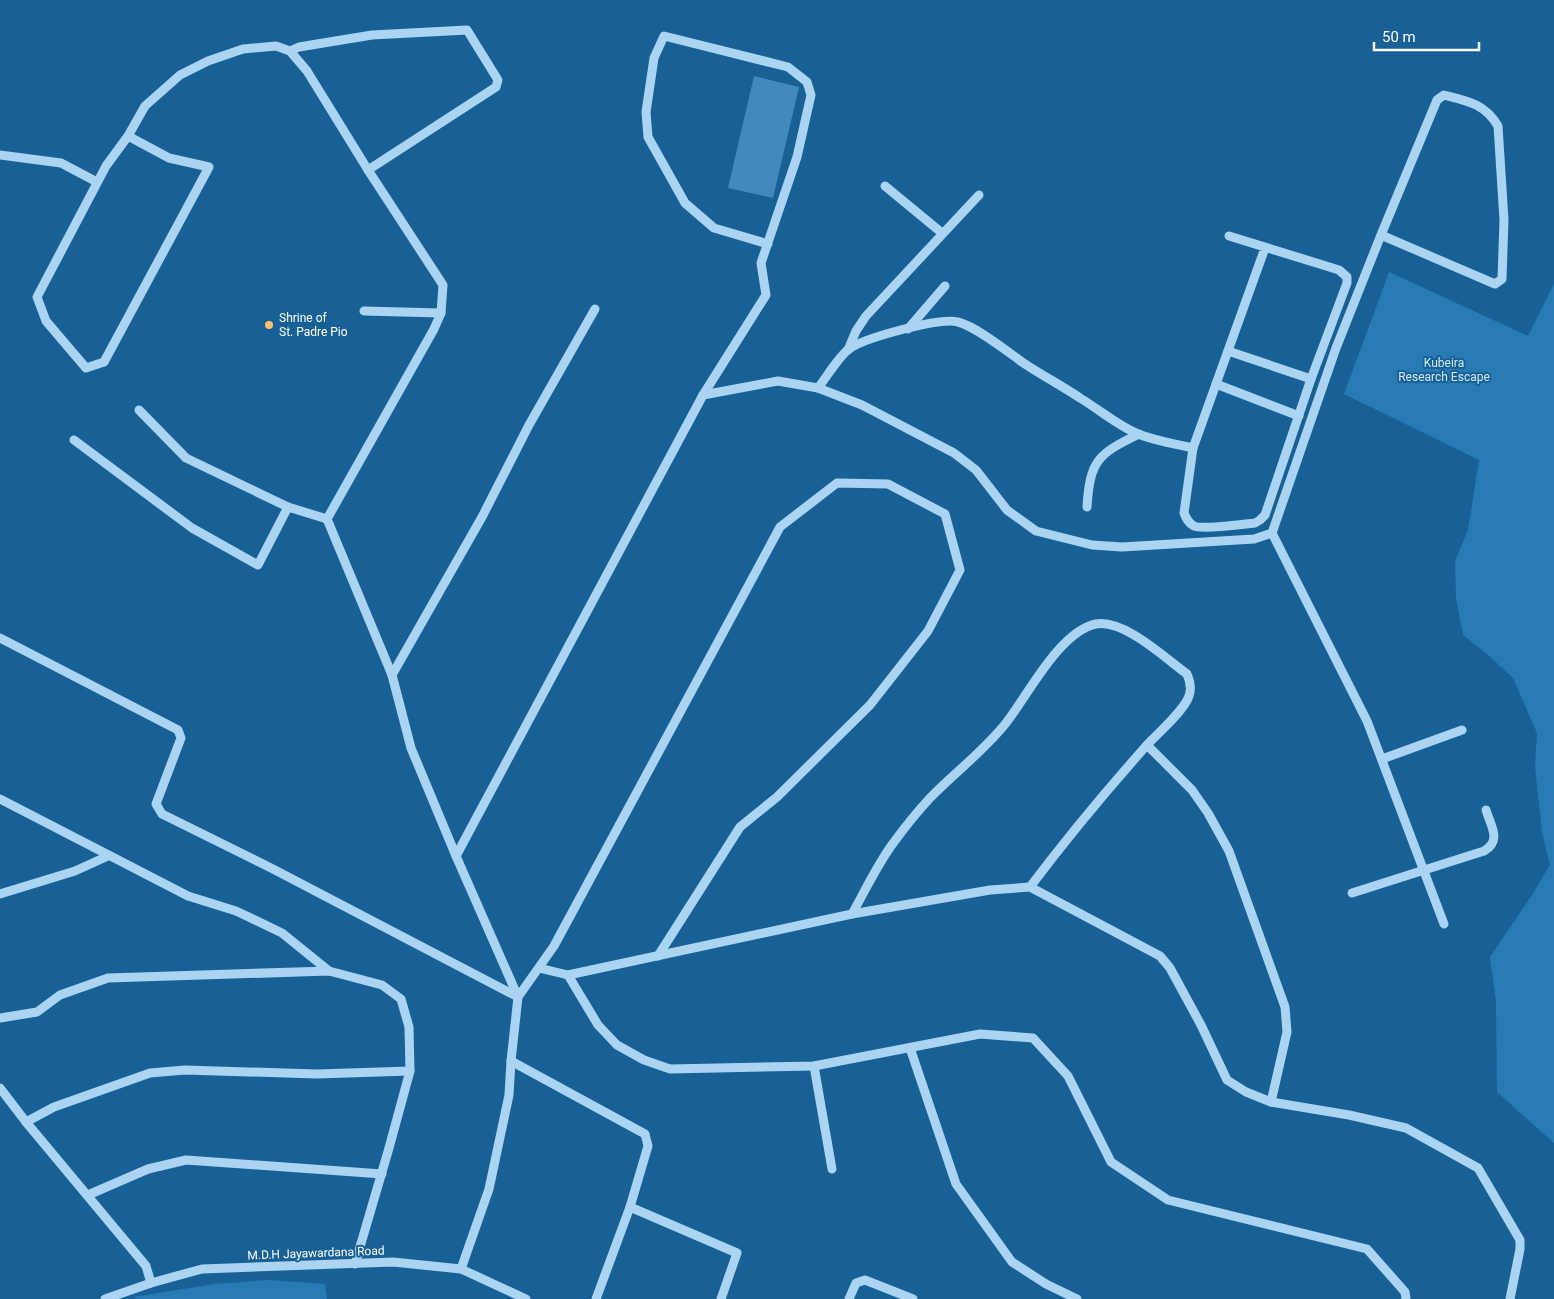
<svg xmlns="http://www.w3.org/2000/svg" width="1554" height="1299" viewBox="0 0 1554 1299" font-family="Roboto,sans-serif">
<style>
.green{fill:#287ab2}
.building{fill:#418abd}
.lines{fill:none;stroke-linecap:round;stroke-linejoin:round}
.minor{stroke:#aad4f1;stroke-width:9}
.poi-dot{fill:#ffbf6a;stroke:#186196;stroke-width:2}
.labels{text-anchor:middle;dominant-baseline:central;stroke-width:4;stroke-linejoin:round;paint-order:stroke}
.poi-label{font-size:12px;fill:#fff;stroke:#186196;text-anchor:start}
.park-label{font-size:12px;fill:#d1eafc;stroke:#186196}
.street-label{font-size:12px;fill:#fff;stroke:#186196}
</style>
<rect width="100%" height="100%" fill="#186196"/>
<g class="green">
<path d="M 1389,272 L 1528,336 L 1554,284 L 1554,1143 L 1497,1092 L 1496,1002 L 1490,957 L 1532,895 L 1550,865 L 1542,832 L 1535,766 L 1537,733 L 1513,678 L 1487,654 L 1463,635 L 1456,598 L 1455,561 L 1468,530 L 1479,460 L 1344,394 Z"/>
<path d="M 268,1280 L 325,1284 L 327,1299 L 136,1299 L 134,1297 L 214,1284 Z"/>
</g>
<path class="building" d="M 754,76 L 799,87 L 773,198 L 728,188 Z"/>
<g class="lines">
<g class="minor">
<path d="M 290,51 L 299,47 L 372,35 L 467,30 L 498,80 L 496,87 L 368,170"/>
<path d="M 128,136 L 169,158 L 209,167 L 104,362 L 86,368 L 46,321 L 37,297 L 106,166 L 128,136 L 145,106 L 180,75 L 208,61 L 243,49 L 276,46 L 290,51 L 307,71 L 368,170 L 443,285 L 441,313 L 434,329 L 327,519 L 392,675 L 411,748 L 456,856 L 518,997 L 511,1061 L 509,1095 L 489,1189 L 461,1269"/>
<path d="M 0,155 L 61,163 L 97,182"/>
<path d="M 885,186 L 942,233"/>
<path d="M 1229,236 L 1339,270 L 1347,277 L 1347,283 L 1311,379 L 1265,515 L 1260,520 L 1255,523 C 1243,524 1203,530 1194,526 C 1188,523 1186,518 1184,513 L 1193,448 L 1265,248"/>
<path d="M 364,311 L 441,313"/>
<path d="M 908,329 L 945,286"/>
<path d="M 848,350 L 856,331 L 866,316 L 979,195"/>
<path d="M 1228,351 L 1311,379"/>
<path d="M 1216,384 L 1299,416"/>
<path d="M 818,388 C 826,378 839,356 849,349 C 864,338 940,317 958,322 C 975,326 1007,351 1022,362 C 1041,375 1061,385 1080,398 C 1100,410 1117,425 1138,434 C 1156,441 1175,444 1193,448"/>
<path d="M 703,395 L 766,295 L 761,263 L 797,157 L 811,95 L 807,82 L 788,67 L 664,36 L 654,58 L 646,112 L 648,137 L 685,203 L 714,228 L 768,244"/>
<path d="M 139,410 L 186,458 L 288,507 L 327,519"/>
<path d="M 74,440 L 192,528 L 258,565 L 288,507"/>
<path d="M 1087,507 C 1090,460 1098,454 1139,434"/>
<path d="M 1272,533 L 1367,721 L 1444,924"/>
<path d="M 0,638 L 178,730 L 181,738 L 156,804 L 162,814 L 273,869 L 518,997 L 554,946 L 780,527 L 837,483 L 888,484 L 945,514 L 960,570 L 928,631 L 870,705 L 777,797 L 740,827 L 658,956"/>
<path d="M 392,675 L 482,517 L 529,425 L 595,309"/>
<path d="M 1147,745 L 1192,790 L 1208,813 L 1229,851 L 1285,1007 L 1287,1032 L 1271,1102"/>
<path d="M 1382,759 L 1462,730"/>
<path d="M 0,799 L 188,896 L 236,911 L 282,933 L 329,971"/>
<path d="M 456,856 L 703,395 L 778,381 L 818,388 L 862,405 L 954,453 L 976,470 L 1007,510 L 1036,531 L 1092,545 L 1122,547 L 1254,539 L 1272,533 L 1336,348 L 1381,235 L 1437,100 L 1444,95 C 1468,101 1485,104 1498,126 L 1504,220 L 1502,279 L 1495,284 L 1381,235"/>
<path d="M 1352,893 L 1484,851 C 1502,841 1491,826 1486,810"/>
<path d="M 0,894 L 75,871 L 108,856"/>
<path d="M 852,914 C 865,891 878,863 894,842 C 905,827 917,812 930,798 C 955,772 983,752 1006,723 C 1028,695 1060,631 1096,624 C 1124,619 1165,658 1187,674 C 1190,681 1192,688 1189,696 C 1184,711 1158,733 1147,745 C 1106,791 1067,838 1030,887"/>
<path d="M 539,968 L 568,975 L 852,914 L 990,890 L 1030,887 L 1160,956 L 1170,968 L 1201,1025 L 1227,1080 L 1246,1092 L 1271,1102 L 1349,1115 L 1406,1128 L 1478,1168 L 1520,1240 L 1520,1249 L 1510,1299"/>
<path d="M 568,975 L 598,1025 L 617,1045 L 644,1060 L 670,1069 L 814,1066 L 980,1034 L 1033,1038 L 1068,1076 L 1111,1162 L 1168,1200 L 1367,1249 L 1405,1292 L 1406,1299"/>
<path d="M 0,1018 L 37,1012 L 60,995 L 108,978 L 329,971 L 382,985 L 401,999 L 409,1027 L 410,1071 L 389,1148 L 355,1264"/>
<path d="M 910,1048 L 956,1184 L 1012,1262 L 1046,1284 L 1077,1299"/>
<path d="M 511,1061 L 645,1134 L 648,1146 L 630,1207 L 596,1299"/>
<path d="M 814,1066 L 832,1169"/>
<path d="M 0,1088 L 26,1122 L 146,1266 L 151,1283"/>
<path d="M 26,1122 L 54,1107 L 150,1073 L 185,1070 L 317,1074 L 410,1071"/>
<path d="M 88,1195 L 148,1169 L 186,1160 L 382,1174"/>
<path d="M 630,1207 L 737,1253 L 721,1299"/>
<path d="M 105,1299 L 151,1283 L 202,1269 L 393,1262 L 461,1269 L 526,1299"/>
<path d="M 849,1299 L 856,1283 L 865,1280 L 913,1299"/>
</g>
</g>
<circle class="poi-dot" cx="269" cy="325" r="5"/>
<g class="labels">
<g class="poi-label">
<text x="279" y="318">Shrine of<tspan x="279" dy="14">St. Padre Pio</tspan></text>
</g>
<g class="park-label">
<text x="1444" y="363">Kubeira<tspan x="1444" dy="14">Research Escape</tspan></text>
</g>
<g class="street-label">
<text transform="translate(316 1253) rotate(-2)">M.D.H Jayawardana Road</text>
</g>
</g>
<path d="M1374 42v8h105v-8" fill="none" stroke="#ffffff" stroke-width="2.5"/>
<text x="1382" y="42" font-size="15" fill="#ffffff" stroke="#186196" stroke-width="4" paint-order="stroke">50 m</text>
</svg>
